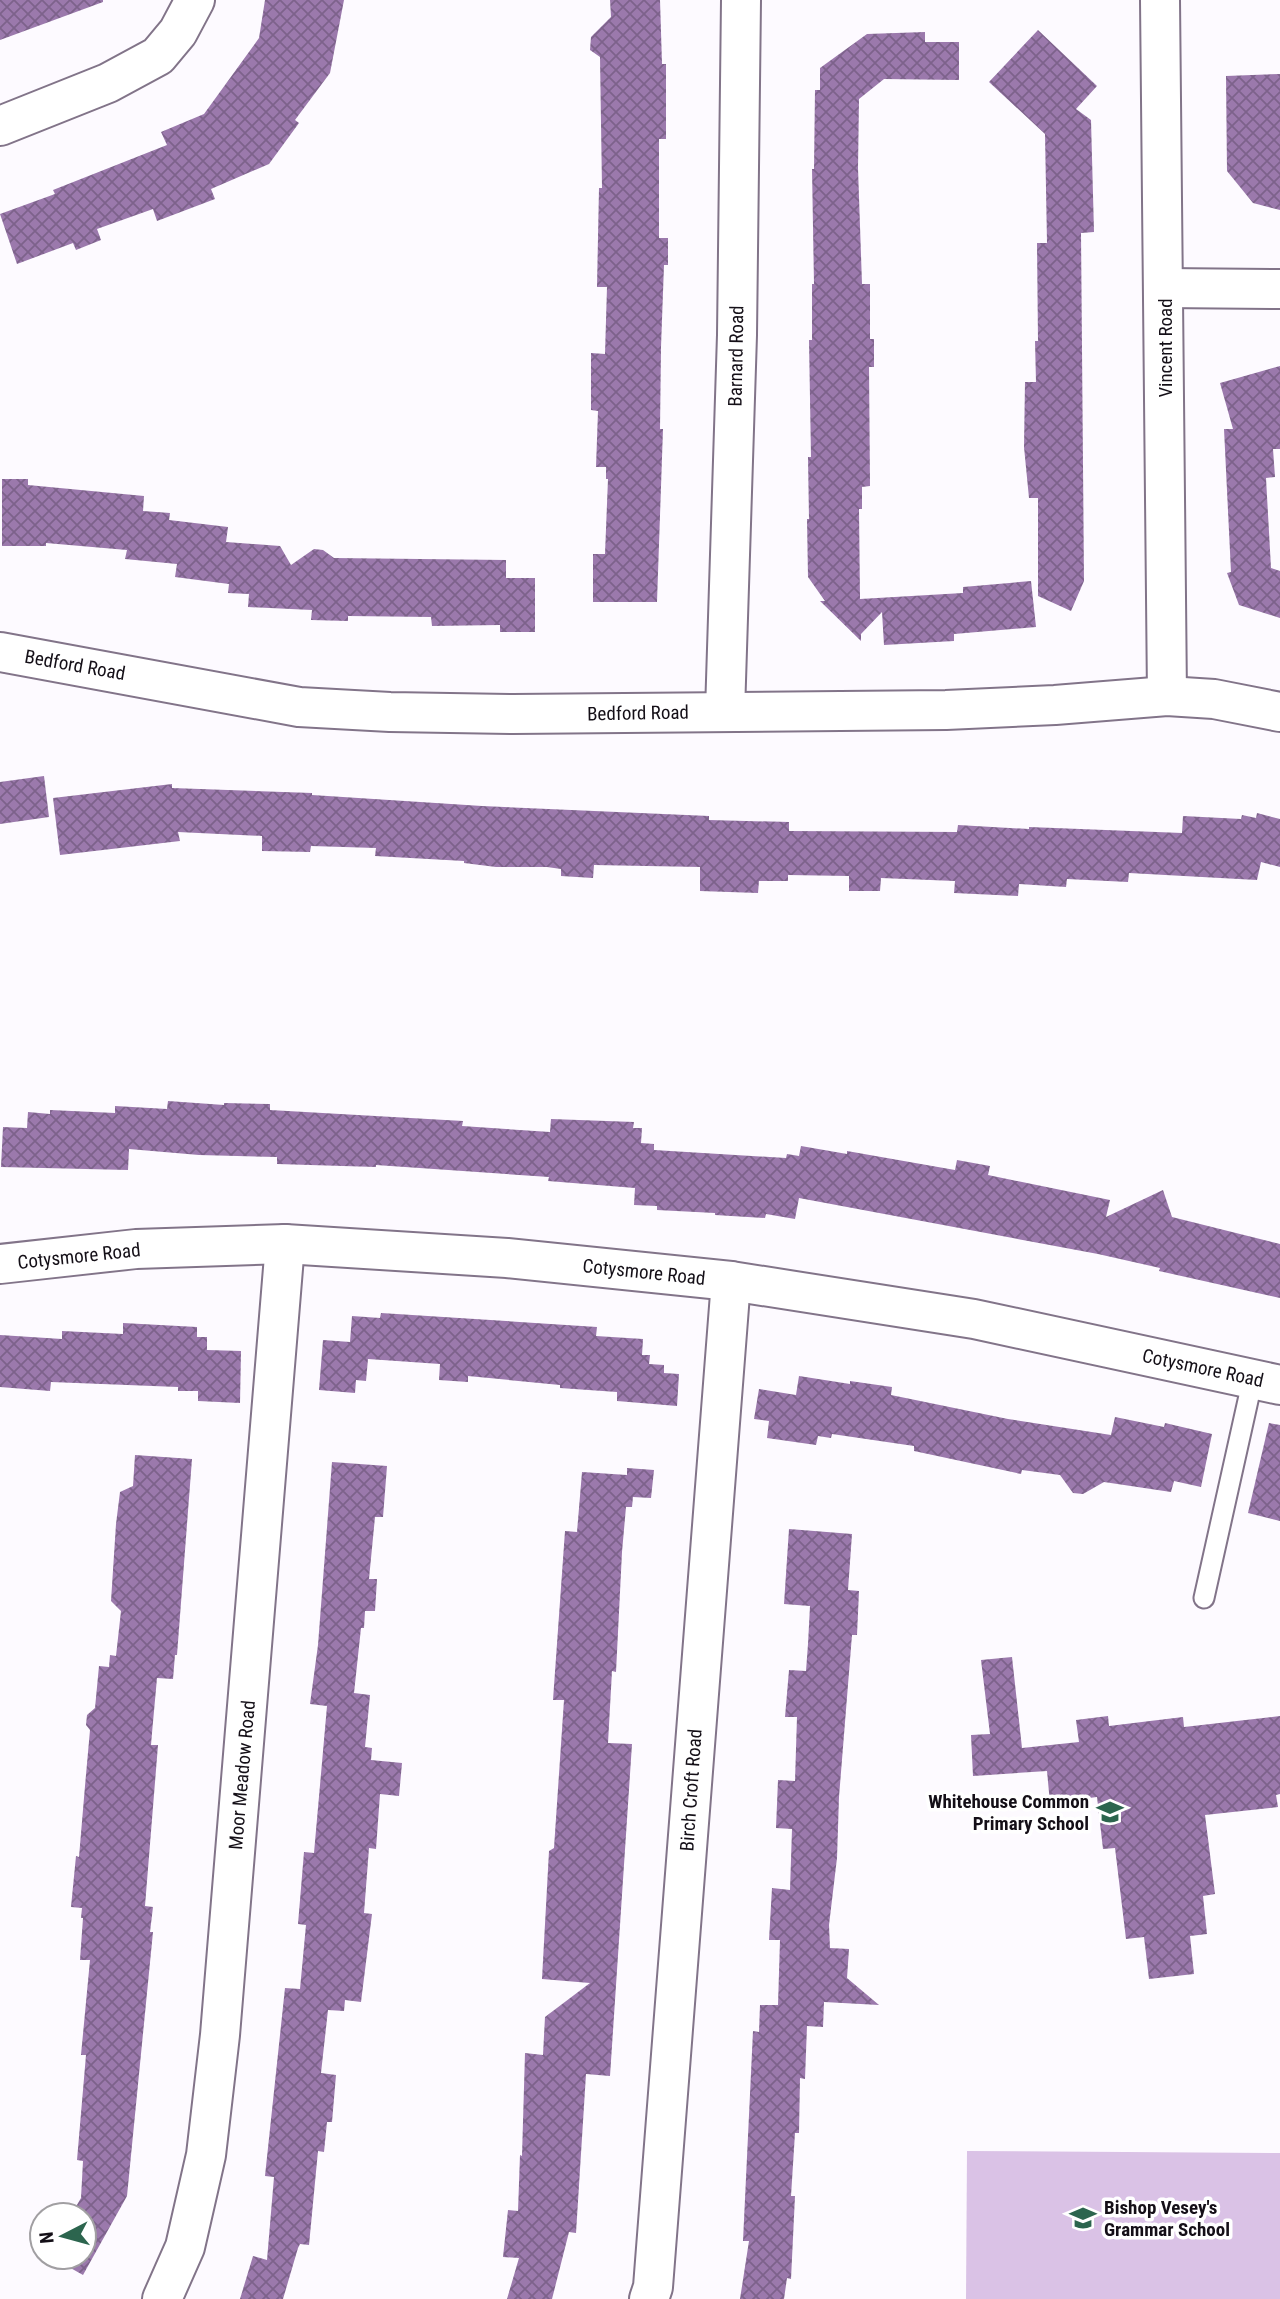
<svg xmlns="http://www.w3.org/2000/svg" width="1280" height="2299" viewBox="0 0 1280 2299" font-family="'Roboto Condensed',sans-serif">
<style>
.grass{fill:#dac2e6}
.building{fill:url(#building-cross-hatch)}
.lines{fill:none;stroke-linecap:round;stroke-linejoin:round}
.service-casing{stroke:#827489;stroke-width:23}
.minor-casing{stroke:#827489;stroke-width:42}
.service{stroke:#fff;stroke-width:19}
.minor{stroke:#fff;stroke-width:38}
.labels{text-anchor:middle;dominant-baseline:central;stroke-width:7;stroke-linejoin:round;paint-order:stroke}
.street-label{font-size:19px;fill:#140f17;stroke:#fff}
.poi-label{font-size:19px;font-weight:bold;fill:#140f17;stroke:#fff;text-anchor:end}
</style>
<defs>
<pattern id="building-cross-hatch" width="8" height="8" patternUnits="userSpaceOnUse" patternTransform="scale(1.75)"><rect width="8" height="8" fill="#9b79ac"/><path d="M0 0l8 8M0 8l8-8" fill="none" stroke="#7d628b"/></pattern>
</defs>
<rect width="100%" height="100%" fill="#fdfaff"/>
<path class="grass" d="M 967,2151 L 1280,2153 L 1280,2299 L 966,2299 Z"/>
<g class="building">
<path d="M 0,0 L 103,0 L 103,2 L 0,40 Z"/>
<path d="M 265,0 L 344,0 L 330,73 L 295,120 L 299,123 L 269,164 L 211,189 L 215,199 L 157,221 L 153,209 L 97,229 L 101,240 L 76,250 L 73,243 L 17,264 L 0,214 L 55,194 L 53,190 L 167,145 L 161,132 L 204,114 L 259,38 Z"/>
<path d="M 610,0 L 660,0 L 662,64 L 666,64 L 666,139 L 659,139 L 659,238 L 668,238 L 668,265 L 664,265 L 661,347 L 660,429 L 663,429 L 657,602 L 593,602 L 593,554 L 605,554 L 608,479 L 606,479 L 606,467 L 596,467 L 598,411 L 591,410 L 591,353 L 605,354 L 607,287 L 597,287 L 599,188 L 602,188 L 600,57 L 590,50 L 591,37 L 611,17 Z"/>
<path d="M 1038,30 L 1097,86 L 1076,109 L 1091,120 L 1094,232 L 1081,233 L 1084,581 L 1071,611 L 1038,596 L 1038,498 L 1029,498 L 1024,447 L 1025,382 L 1036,382 L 1035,341 L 1038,341 L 1037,243 L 1047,243 L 1045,134 L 989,82 Z"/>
<path d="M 925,32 L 925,42 L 959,42 L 959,80 L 884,79 L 859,99 L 858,168 L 862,284 L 870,284 L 870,339 L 874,339 L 874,367 L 869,367 L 870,486 L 862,487 L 862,509 L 859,509 L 860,599 L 963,593 L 963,587 L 1031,581 L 1036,627 L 954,634 L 954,641 L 884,645 L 882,612 L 861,634 L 861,641 L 820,601 L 825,601 L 808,577 L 807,519 L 809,519 L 808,457 L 811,457 L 809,340 L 812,340 L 812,284 L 814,284 L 812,169 L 814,169 L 815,90 L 820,90 L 820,68 L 867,34 Z"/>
<path d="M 1280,74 L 1280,210 L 1253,203 L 1227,171 L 1226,76 Z"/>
<path d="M 1280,366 L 1280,449 L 1273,449 L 1275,477 L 1266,478 L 1271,568 L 1280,571 L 1280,618 L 1239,605 L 1227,573 L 1231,572 L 1224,429 L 1233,429 L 1220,383 Z"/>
<path d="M 2,479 L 28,479 L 28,485 L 144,496 L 143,511 L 170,513 L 169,520 L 228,527 L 226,542 L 280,546 L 291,565 L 314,549 L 323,550 L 334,558 L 506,560 L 506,578 L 535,578 L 535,632 L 500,632 L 500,625 L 432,626 L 431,617 L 348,616 L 348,621 L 311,620 L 312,610 L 248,607 L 249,594 L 228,593 L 229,584 L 175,577 L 177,564 L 125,559 L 127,550 L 46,543 L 46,546 L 2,546 Z"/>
<path d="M 44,776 L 49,817 L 0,824 L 0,782 Z"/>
<path d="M 172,784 L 172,788 L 312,793 L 312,795 L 482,806 L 709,816 L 709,820 L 789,822 L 789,831 L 957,832 L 958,825 L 1029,829 L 1029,827 L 1182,833 L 1183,816 L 1241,819 L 1242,815 L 1256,818 L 1257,813 L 1280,819 L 1280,867 L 1261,862 L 1257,880 L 1129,873 L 1128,882 L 1067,879 L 1066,887 L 1019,884 L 1018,896 L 954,893 L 955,881 L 881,878 L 880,891 L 849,891 L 849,876 L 788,875 L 788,881 L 759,881 L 758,893 L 700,891 L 700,867 L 594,865 L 593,878 L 561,876 L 561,869 L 547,867 L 496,867 L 464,863 L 464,861 L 375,856 L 376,848 L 311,846 L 310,852 L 262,851 L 262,836 L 178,832 L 180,841 L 60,855 L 53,798 Z"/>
<path d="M 168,1101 L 224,1105 L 224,1103 L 270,1104 L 270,1110 L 463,1121 L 462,1126 L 550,1132 L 551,1119 L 634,1122 L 633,1128 L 642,1128 L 641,1143 L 654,1144 L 654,1150 L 786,1158 L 787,1154 L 799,1156 L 801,1146 L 847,1154 L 847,1151 L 955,1170 L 957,1160 L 990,1166 L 988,1175 L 1110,1200 L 1106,1217 L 1163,1190 L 1172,1217 L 1280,1244 L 1280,1298 L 1159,1271 L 1160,1268 L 1098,1254 L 799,1198 L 795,1219 L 766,1214 L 765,1218 L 715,1215 L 715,1213 L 657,1210 L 657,1206 L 634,1205 L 635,1188 L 548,1181 L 549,1177 L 376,1165 L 376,1167 L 277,1164 L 277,1157 L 199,1155 L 129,1149 L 128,1170 L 1,1167 L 3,1127 L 27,1128 L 28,1112 L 50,1114 L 50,1110 L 115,1113 L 115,1106 L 167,1109 Z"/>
<path d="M 381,1313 L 597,1327 L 596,1336 L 643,1339 L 642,1355 L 650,1355 L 649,1364 L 664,1365 L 664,1373 L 679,1374 L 677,1406 L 617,1401 L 617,1392 L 560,1388 L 560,1385 L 468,1376 L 468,1382 L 439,1380 L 440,1364 L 368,1359 L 366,1381 L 356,1380 L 355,1393 L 319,1390 L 323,1340 L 350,1342 L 352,1316 L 380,1318 Z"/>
<path d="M 123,1323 L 197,1327 L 197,1337 L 207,1337 L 207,1350 L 241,1351 L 240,1403 L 198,1401 L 198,1391 L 178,1391 L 178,1387 L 51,1382 L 50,1391 L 0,1387 L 0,1335 L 62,1339 L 62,1331 L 123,1334 Z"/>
<path d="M 799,1376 L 850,1384 L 850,1381 L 892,1387 L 891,1395 L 1008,1419 L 1111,1435 L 1115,1417 L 1164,1427 L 1165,1423 L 1212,1434 L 1201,1487 L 1174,1481 L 1171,1492 L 1104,1482 L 1083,1494 L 1073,1493 L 1060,1475 L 1022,1470 L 1021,1474 L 914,1451 L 914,1446 L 832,1434 L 831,1438 L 818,1436 L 816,1445 L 767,1438 L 769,1421 L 754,1419 L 759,1389 L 796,1395 Z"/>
<path d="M 1269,1423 L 1280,1425 L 1280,1521 L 1248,1513 Z"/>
<path d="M 135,1455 L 192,1459 L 177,1655 L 175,1655 L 173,1679 L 157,1678 L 152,1733 L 151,1745 L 158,1745 L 145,1906 L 153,1907 L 150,1932 L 153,1932 L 127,2196 L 83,2275 L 51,2257 L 84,2257 L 84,2215 L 71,2215 L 81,2198 L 83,2161 L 77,2160 L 86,2055 L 81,2055 L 90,1960 L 80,1960 L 83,1918 L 81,1918 L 82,1908 L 71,1907 L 76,1856 L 79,1857 L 85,1786 L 90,1730 L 86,1725 L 87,1715 L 95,1708 L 99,1666 L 109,1667 L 110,1655 L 116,1656 L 121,1611 L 111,1601 L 116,1524 L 120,1492 L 133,1486 Z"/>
<path d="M 332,1462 L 387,1466 L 383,1517 L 375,1517 L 369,1579 L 377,1579 L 375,1611 L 365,1611 L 364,1628 L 361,1628 L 354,1693 L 370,1695 L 365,1747 L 372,1748 L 371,1760 L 402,1763 L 399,1796 L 380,1794 L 376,1849 L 369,1848 L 364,1913 L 372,1914 L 361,2002 L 345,2000 L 344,2011 L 328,2010 L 321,2073 L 336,2075 L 332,2122 L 327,2122 L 324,2152 L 318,2151 L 309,2245 L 300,2244 L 298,2248 L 283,2299 L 240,2299 L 253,2256 L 267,2260 L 274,2177 L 265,2176 L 285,1988 L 300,1989 L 306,1925 L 298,1924 L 304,1852 L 314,1853 L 327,1706 L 310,1704 L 318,1645 Z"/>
<path d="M 627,1468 L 654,1470 L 651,1498 L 633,1497 L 632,1507 L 626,1507 L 622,1552 L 616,1672 L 612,1671 L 608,1743 L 632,1744 L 610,2076 L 586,2074 L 576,2233 L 569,2232 L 552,2299 L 507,2299 L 519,2258 L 503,2257 L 508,2210 L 518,2211 L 520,2155 L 522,2156 L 525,2053 L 543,2055 L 545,2017 L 590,1983 L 542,1979 L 549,1851 L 554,1848 L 564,1700 L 553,1700 L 565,1531 L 577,1532 L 582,1472 L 627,1475 Z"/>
<path d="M 789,1529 L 852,1534 L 848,1590 L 859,1591 L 857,1635 L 852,1635 L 839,1797 L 837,1858 L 829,1925 L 830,1948 L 849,1949 L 847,1978 L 879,2005 L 824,2002 L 823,2027 L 807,2026 L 805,2079 L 800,2078 L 799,2133 L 795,2133 L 791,2196 L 795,2196 L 791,2279 L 787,2278 L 784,2299 L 740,2299 L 749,2241 L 743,2241 L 753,2031 L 759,2032 L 760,2005 L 778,2005 L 780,1940 L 769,1940 L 772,1888 L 790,1890 L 792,1829 L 776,1828 L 778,1780 L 795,1781 L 797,1717 L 785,1717 L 789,1670 L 806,1671 L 808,1644 L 810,1606 L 784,1604 Z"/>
<path d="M 1012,1657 L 1022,1748 L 1079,1742 L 1076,1720 L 1108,1716 L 1109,1726 L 1183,1717 L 1184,1727 L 1280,1716 L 1280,1794 L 1276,1795 L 1278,1807 L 1205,1815 L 1215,1894 L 1203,1896 L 1207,1934 L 1190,1936 L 1194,1974 L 1149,1979 L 1144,1937 L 1126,1939 L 1115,1848 L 1103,1849 L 1097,1797 L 1050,1803 L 1047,1771 L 973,1776 L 971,1735 L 990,1734 L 981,1660 Z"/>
</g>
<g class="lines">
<g class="service-casing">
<path id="service" d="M 1204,1598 L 1253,1378"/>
</g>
<g class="minor-casing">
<g id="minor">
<path d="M 1160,0 L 1167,696"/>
<path d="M 0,126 L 108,83 L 158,56 L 178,32 L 195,0"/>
<path d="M 1164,288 L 1280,289"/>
<path d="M 0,652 L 299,707 L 390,712 L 513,714 L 946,710 L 1055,705 L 1167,696 L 1214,699 L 1280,712"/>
<path d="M 725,712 L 737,335 L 741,0"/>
<path d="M 0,1264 L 136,1249 L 285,1244 L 507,1258 L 731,1281 L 974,1319 L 1280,1385"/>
<path d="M 162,2299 L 185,2247 L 206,2155 L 220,2035 L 285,1244"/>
<path d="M 649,2299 L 653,2287 L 731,1281"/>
</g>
</g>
<use href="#service" class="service"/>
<use href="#minor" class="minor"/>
</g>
<defs>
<g id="school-bare" transform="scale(2.1)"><path d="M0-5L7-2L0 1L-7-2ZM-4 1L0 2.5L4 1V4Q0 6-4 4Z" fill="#2c654e" stroke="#fff" stroke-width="2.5" paint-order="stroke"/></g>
</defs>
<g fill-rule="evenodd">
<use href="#school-bare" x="1110" y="1812"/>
<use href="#school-bare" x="1083" y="2218"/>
</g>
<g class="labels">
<g class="street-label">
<text transform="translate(1165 348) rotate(-90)">Vincent Road</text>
<text transform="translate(736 356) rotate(-89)">Barnard Road</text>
<text transform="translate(75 665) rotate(10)">Bedford Road</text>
<text transform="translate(638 713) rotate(-1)">Bedford Road</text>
<text transform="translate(79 1256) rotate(-6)">Cotysmore Road</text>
<text transform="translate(644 1272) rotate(6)">Cotysmore Road</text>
<text transform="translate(1203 1368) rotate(12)">Cotysmore Road</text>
<text transform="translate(242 1775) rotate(-85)">Moor Meadow Road</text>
<text transform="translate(691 1790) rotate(-86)">Birch Croft Road</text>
</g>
<g class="poi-label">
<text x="1089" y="1801">Whitehouse Common<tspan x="1089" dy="22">Primary School</tspan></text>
<text x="1104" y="2207" text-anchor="start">Bishop Vesey's<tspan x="1104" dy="22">Grammar School</tspan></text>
</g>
</g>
<g transform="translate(63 2236) rotate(264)"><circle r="33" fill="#ffffff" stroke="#a19fa2" stroke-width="2"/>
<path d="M0-5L12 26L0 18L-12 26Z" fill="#2c654e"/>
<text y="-10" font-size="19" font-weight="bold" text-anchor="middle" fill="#140f17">N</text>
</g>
</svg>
